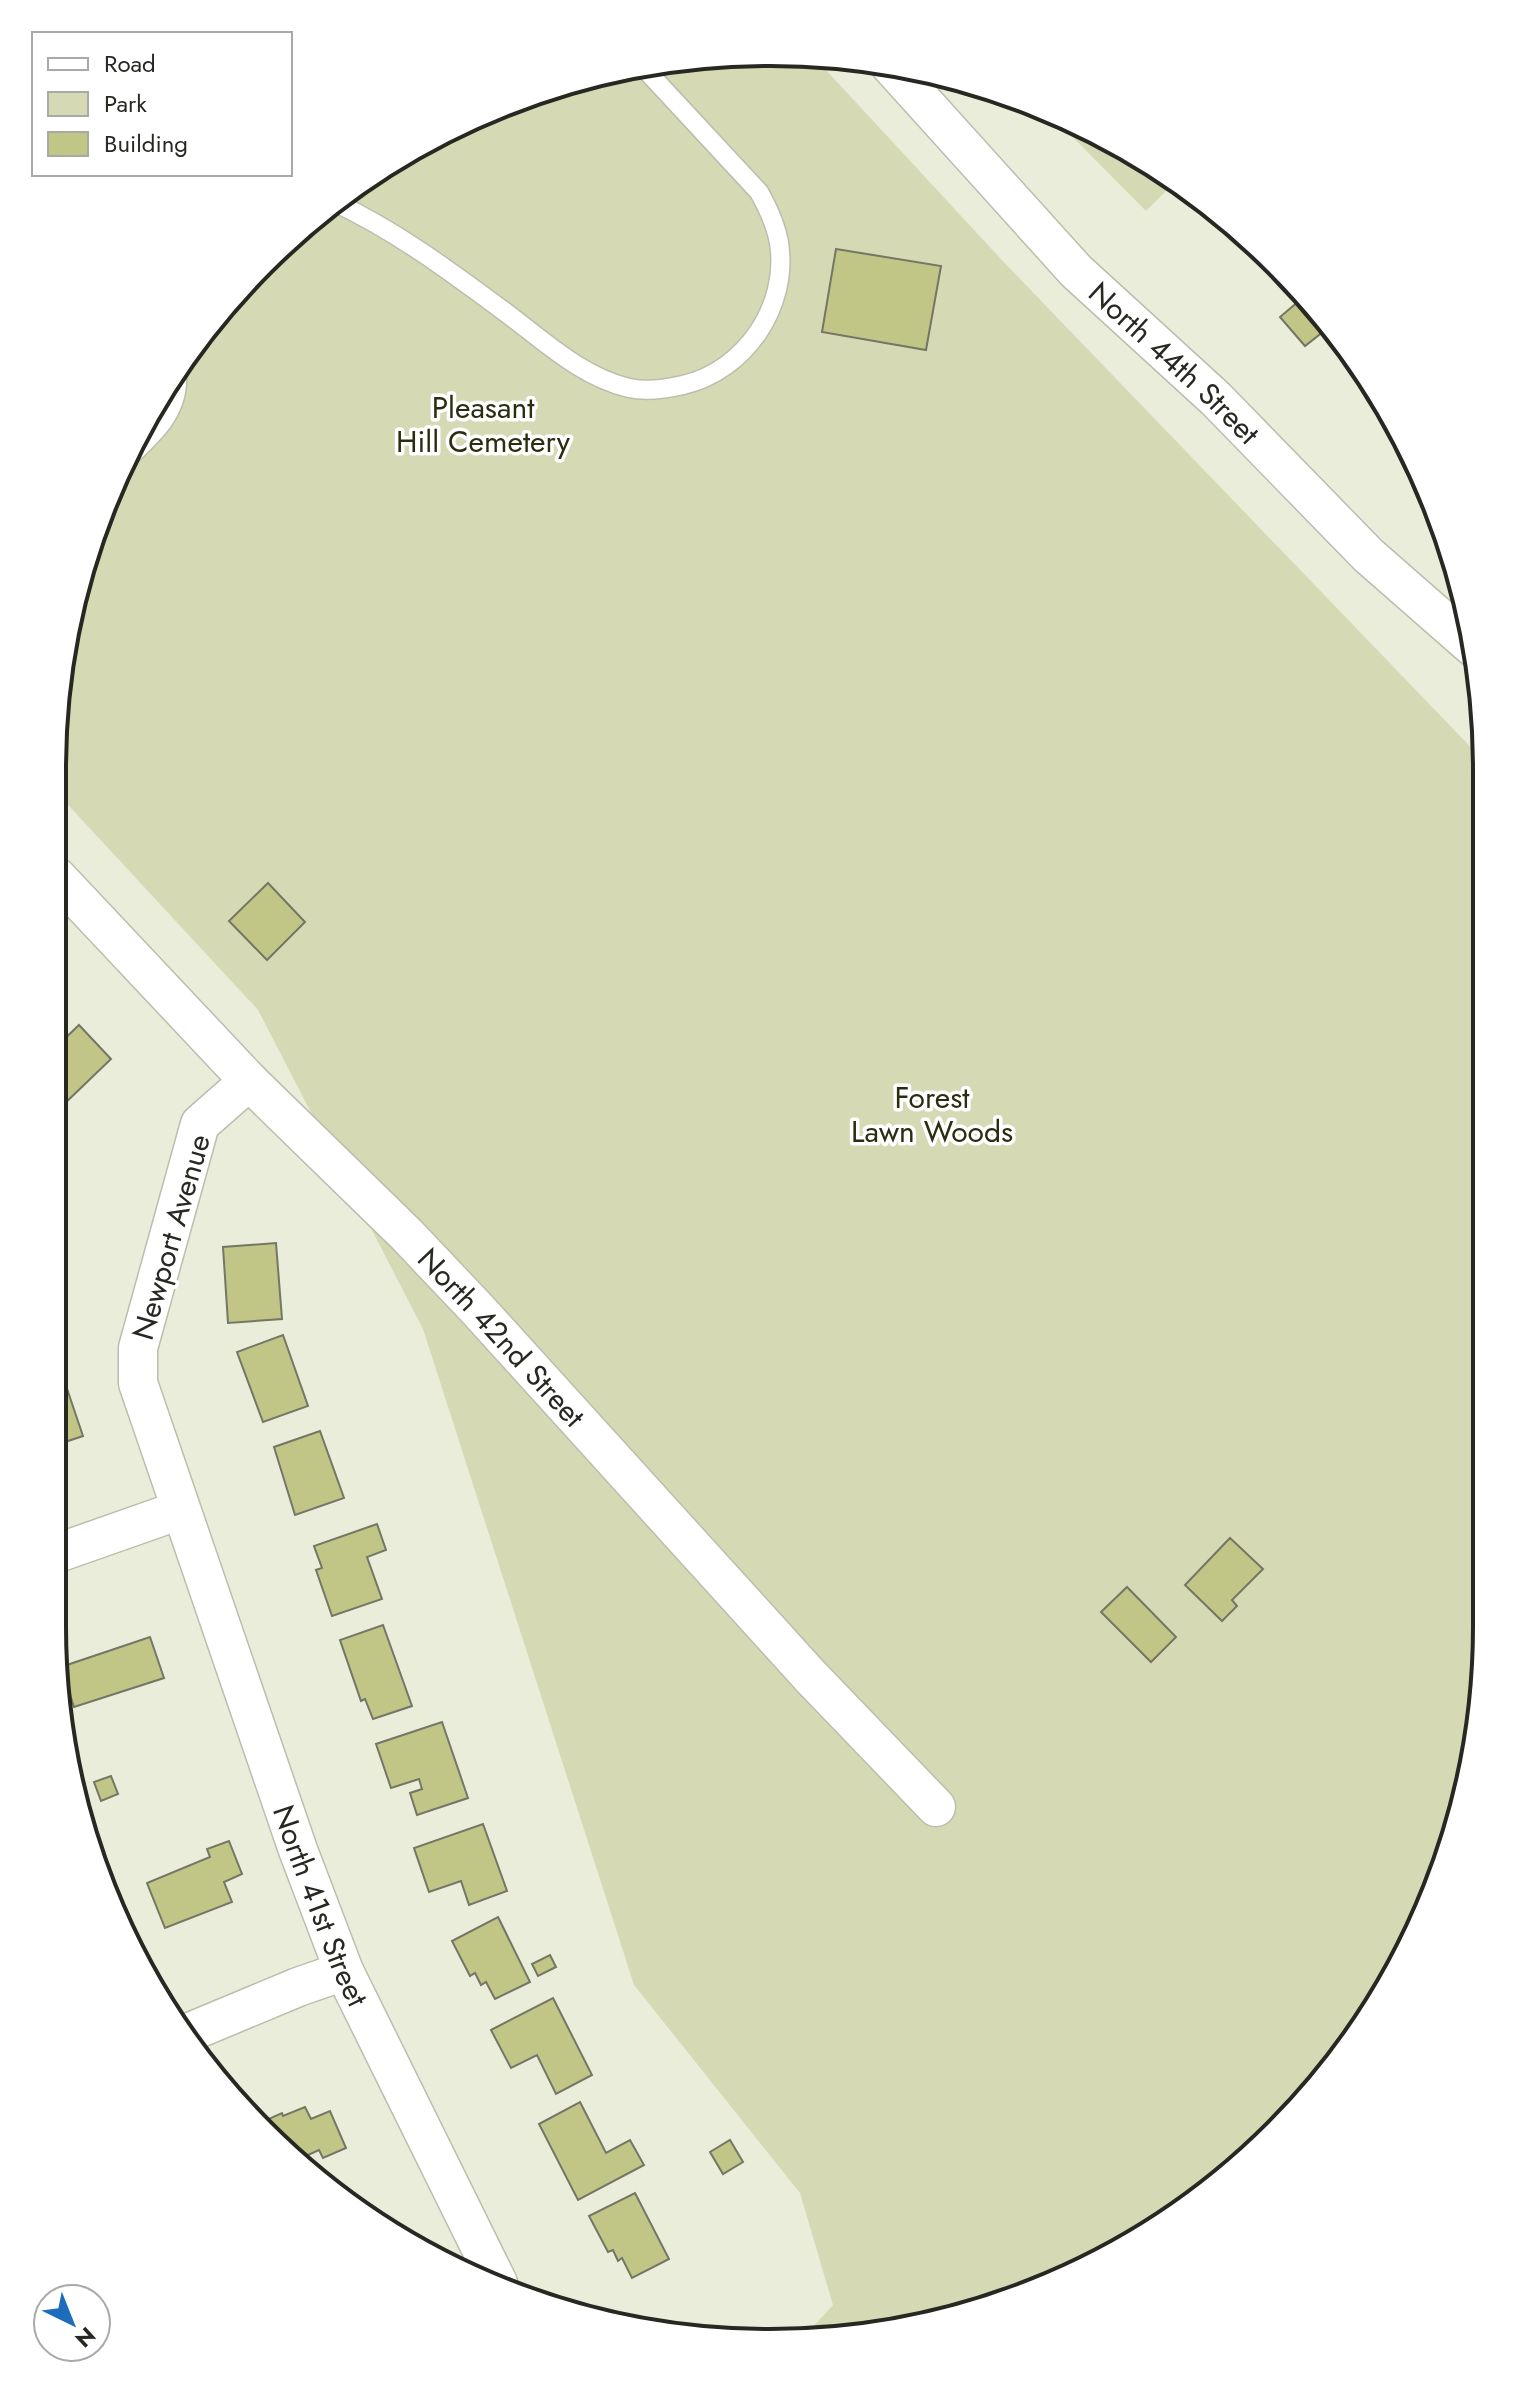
<svg xmlns="http://www.w3.org/2000/svg" width="1539" height="2395" viewBox="0 0 1539 2395" font-family="Jost,sans-serif">
<style>
.green{fill:#d6dab4}
.building{fill:#c1c686;stroke:#747666;stroke-width:2}
.lines{fill:none;stroke-linecap:round;stroke-linejoin:round}
.lane-casing{stroke:#bcbead;stroke-width:21}
.street-casing{stroke:#bcbead;stroke-width:41}
.lane{stroke:#fff;stroke-width:18}
.street{stroke:#fff;stroke-width:38}
.labels{text-anchor:middle;dominant-baseline:central;stroke-width:7;stroke-linejoin:round;paint-order:stroke}
.street-label{font-size:30px;fill:#272822;stroke:#fff}
.park-label{font-size:30px;fill:#2b2d10;stroke:#fff}
.rim{fill:none;stroke:#272822;stroke-width:4}
</style>
<rect width="100%" height="100%" fill="#ebeddb"/>
<g class="green">
<path d="M 722,54 L 814,57 L 1000,258 L 1485,762 L 1481,1719 L 1432,1900 L 1309,2098 L 1168,2222 L 956,2318 L 802,2339 L 833,2305 L 800,2193 L 634,1985 L 423,1329 L 258,1010 L 57,793 L 58,675 L 126,453 L 230,297 L 332,201 L 452,126 L 583,77 Z"/>
<path d="M 1047,111 L 1128,148 L 1175,182 L 1146,211 Z"/>
</g>
<g class="building">
<path d="M 836,249 L 941,266 L 926,350 L 822,332 Z"/>
<path d="M 1299,301 L 1324,331 L 1305,346 L 1280,317 Z"/>
<path d="M 268,883 L 305,922 L 267,960 L 229,921 Z"/>
<path d="M 79,1025 L 111,1059 L 61,1107 L 55,1101 L 56,1047 Z"/>
<path d="M 276,1243 L 282,1319 L 228,1323 L 223,1247 Z"/>
<path d="M 283,1335 L 308,1406 L 263,1422 L 237,1352 Z"/>
<path d="M 58,1362 L 83,1436 L 53,1446 L 54,1364 Z"/>
<path d="M 320,1431 L 344,1498 L 295,1515 L 274,1447 Z"/>
<path d="M 377,1524 L 386,1550 L 367,1557 L 382,1599 L 332,1616 L 316,1570 L 322,1568 L 314,1546 Z"/>
<path d="M 1230,1538 L 1263,1569 L 1232,1600 L 1237,1606 L 1222,1621 L 1185,1585 Z"/>
<path d="M 1127,1587 L 1176,1637 L 1151,1662 L 1101,1612 Z"/>
<path d="M 383,1625 L 412,1706 L 373,1719 L 365,1699 L 361,1701 L 340,1640 Z"/>
<path d="M 150,1637 L 164,1678 L 74,1707 L 61,1667 Z"/>
<path d="M 442,1722 L 468,1798 L 417,1815 L 410,1793 L 422,1789 L 419,1779 L 391,1788 L 376,1744 Z"/>
<path d="M 111,1776 L 118,1794 L 101,1801 L 94,1782 Z"/>
<path d="M 483,1824 L 507,1891 L 469,1905 L 461,1881 L 429,1892 L 414,1848 Z"/>
<path d="M 229,1841 L 242,1874 L 224,1882 L 232,1902 L 165,1928 L 147,1883 L 210,1857 L 207,1849 Z"/>
<path d="M 113,1893 L 134,1939 L 131,1940 L 109,1895 Z"/>
<path d="M 498,1917 L 530,1982 L 495,1999 L 486,1982 L 481,1985 L 475,1973 L 470,1976 L 452,1941 Z"/>
<path d="M 550,1955 L 556,1967 L 538,1976 L 532,1964 Z"/>
<path d="M 553,1998 L 592,2075 L 556,2094 L 537,2055 L 511,2068 L 491,2030 Z"/>
<path d="M 580,2102 L 606,2153 L 630,2140 L 644,2165 L 578,2200 L 539,2124 Z"/>
<path d="M 305,2107 L 311,2119 L 330,2111 L 346,2148 L 323,2158 L 319,2150 L 299,2159 L 264,2121 L 282,2113 L 283,2116 Z"/>
<path d="M 730,2140 L 743,2162 L 723,2174 L 710,2152 Z"/>
<path d="M 635,2193 L 669,2259 L 632,2278 L 622,2258 L 618,2261 L 613,2250 L 608,2252 L 589,2216 Z"/>
</g>
<g class="lines">
<g class="lane-casing">
<g id="lane">
<path d="M 332,201 C 393,229 447,269 501,309 C 541,338 579,376 629,388 C 646,392 666,389 683,385 C 745,371 789,306 779,243 C 776,225 768,208 759,192 L 643,67"/>
<path d="M 123,463 C 148,439 179,415 177,377"/>
</g>
</g>
<g class="street-casing">
<g id="street">
<path id="s1" d="M 890,65 L 1076,271 L 1216,399 L 1368,555 L 1473,647"/>
<path id="s2" d="M 57,877 L 249,1081 L 407,1235 L 478,1310 L 810,1676 L 936,1807"/>
<path id="s3" d="M 249,1081 L 200,1124 L 138,1348 L 138,1383 L 298,1850 L 344,1971 L 498,2283"/>
<path d="M 52,1555 L 180,1510"/>
<path d="M 183,2035 L 298,1987 L 344,1971"/>
</g>
</g>
<use href="#lane" class="lane"/>
<use href="#street" class="street"/>
</g>
<g class="labels">
<g class="street-label">
<text stroke="none"><textPath href="#s1" startOffset="412">North 44th Street</textPath></text>
<text transform="translate(171 1237) rotate(-74)">Newport Avenue</text>
<text stroke="none"><textPath href="#s2" startOffset="640">North 42nd Street</textPath></text>
<text stroke="none"><textPath href="#s3" startOffset="886">North 41st Street</textPath></text>
</g>
<g class="park-label">
<text x="483" y="407">Pleasant<tspan x="483" dy="34">Hill Cemetery</tspan></text>
<text x="932" y="1097">Forest<tspan x="932" dy="34">Lawn Woods</tspan></text>
</g>
</g>
<path d="M0 0H1539V2395H0ZM769 66H770A703 703 0 0 1 1473 769V1626A703 703 0 0 1 770 2329H769A703 703 0 0 1 66 1626V769A703 703 0 0 1 769 66Z" fill="#fff" fill-rule="evenodd"/>
<path class="rim" d="M769 66H770A703 703 0 0 1 1473 769V1626A703 703 0 0 1 770 2329H769A703 703 0 0 1 66 1626V769A703 703 0 0 1 769 66Z"/>
<rect x="32" y="32" width="260" height="144" fill="#ffffff" stroke="#a9a9a7" stroke-width="2"/>
<rect x="48" y="58" width="40" height="12" fill="#ffffff" stroke="#a9a9a7" stroke-width="2"/>
<text x="104" y="72" font-size="24" fill="#272822">Road</text>
<rect x="48" y="92" width="40" height="24" fill="#d6dab4" stroke="#a9a9a7" stroke-width="2"/>
<text x="104" y="112" font-size="24" fill="#272822">Park</text>
<rect x="48" y="132" width="40" height="24" fill="#c1c686" stroke="#a9a9a7" stroke-width="2"/>
<text x="104" y="152" font-size="24" fill="#272822">Building</text>
<g transform="translate(72 2323) rotate(137)"><circle r="38" fill="#ffffff" stroke="#a9a9a7" stroke-width="2"/>
<path d="M0-6L14 30L0 20L-14 30Z" fill="#1e6dbc"/>
<text y="-12" font-size="22" font-weight="bold" text-anchor="middle" fill="#272822">N</text>
</g>
</svg>
